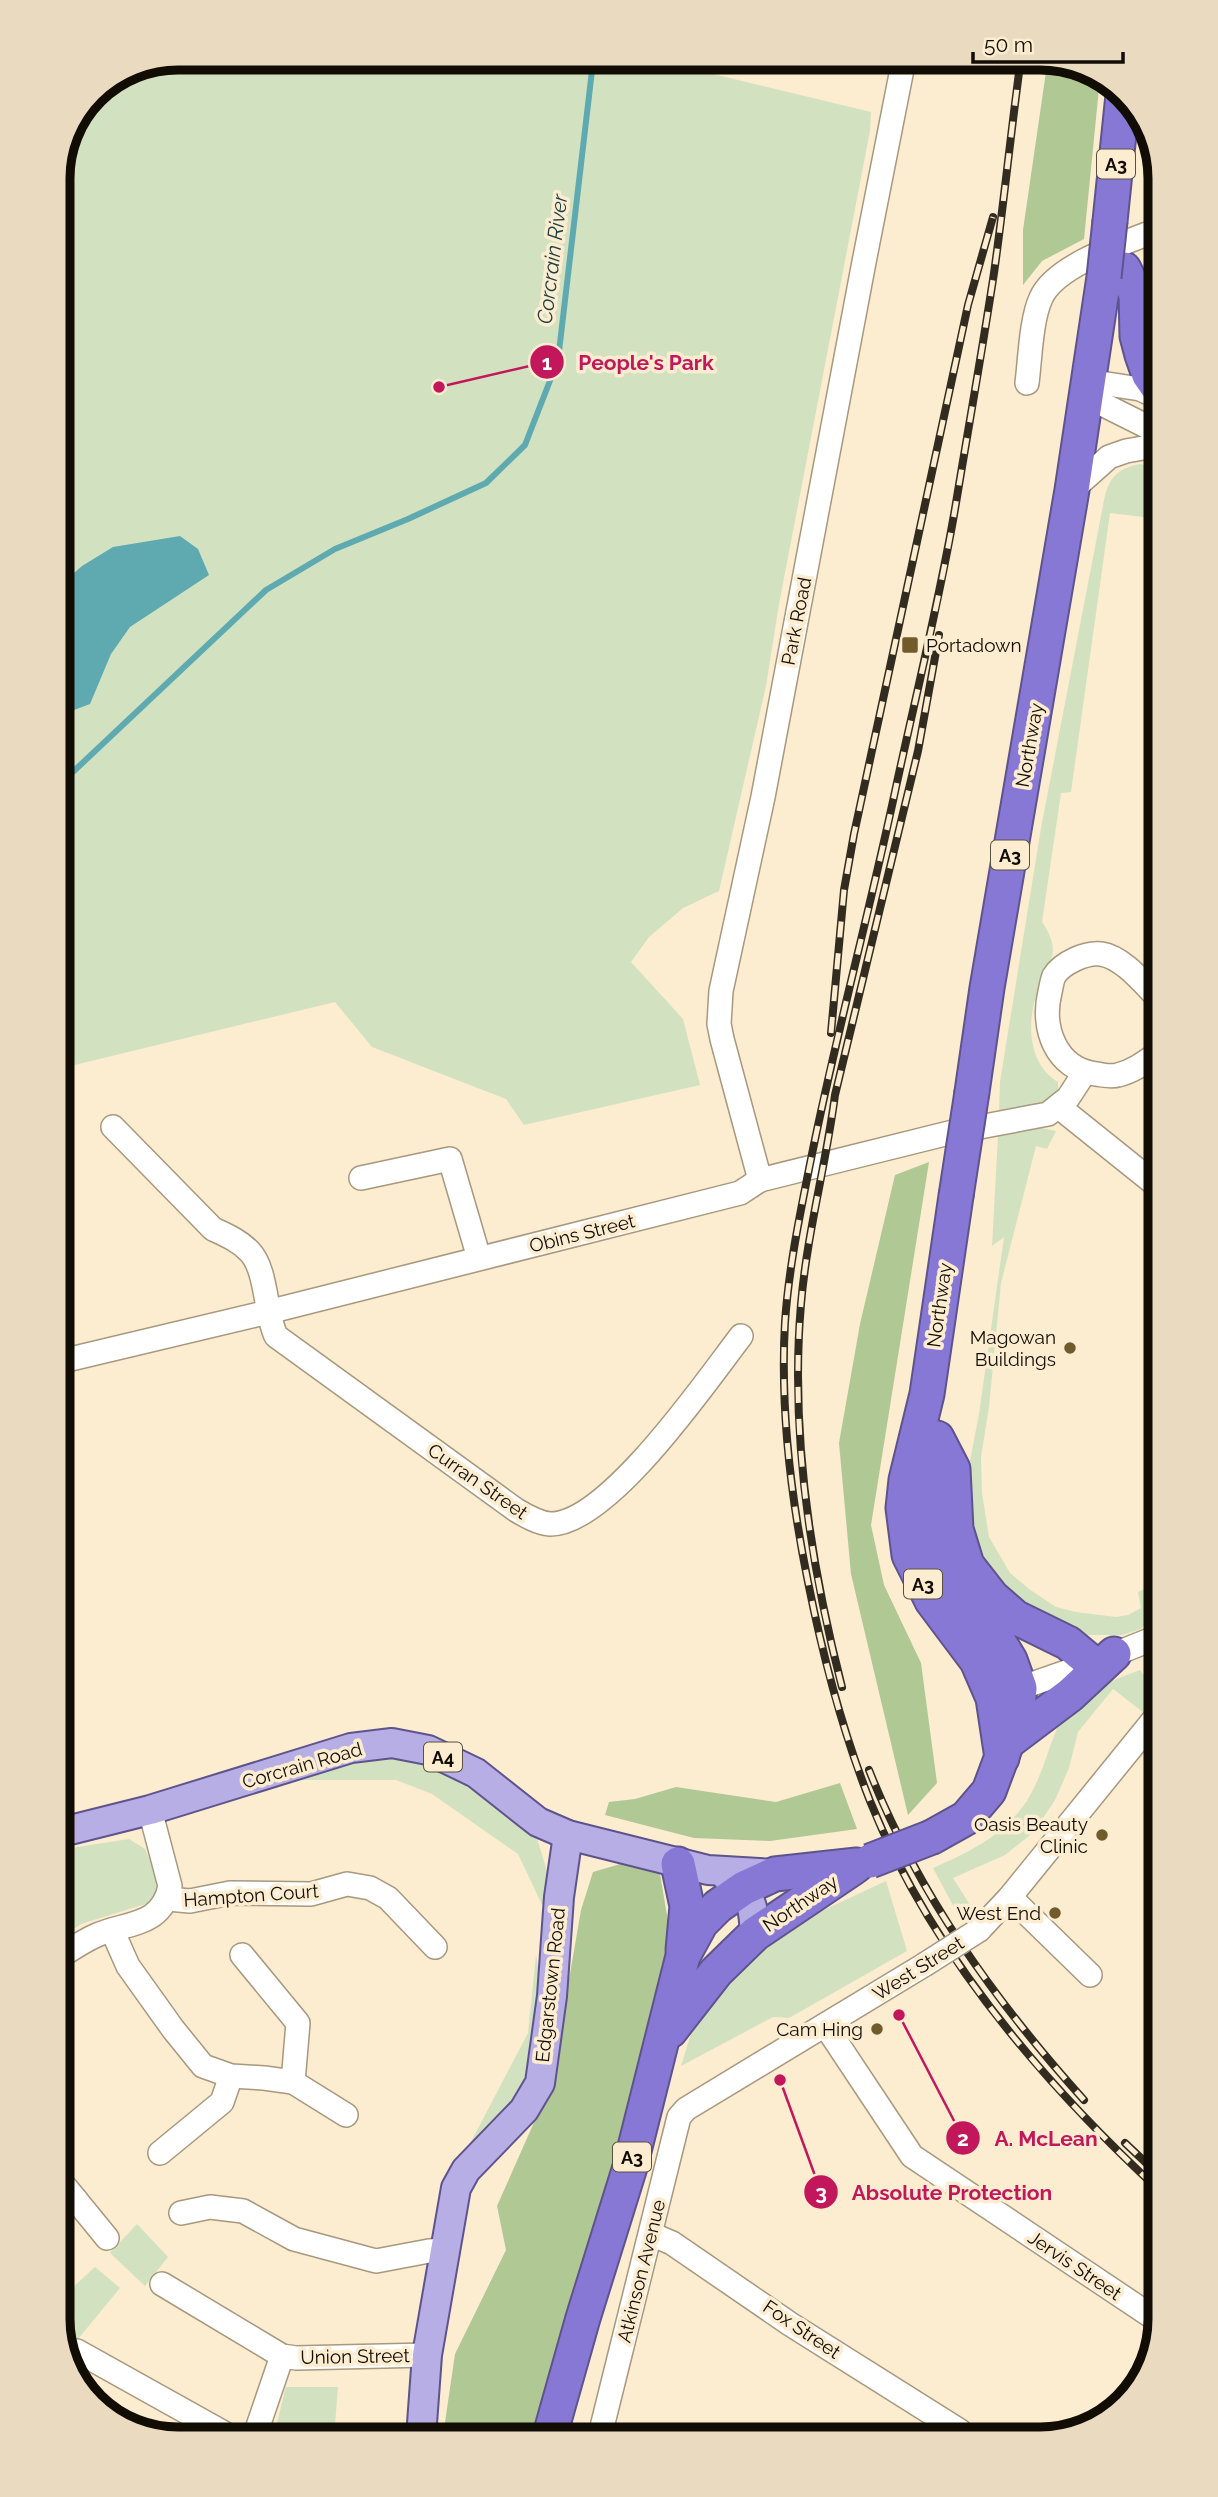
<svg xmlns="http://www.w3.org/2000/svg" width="1218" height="2497" viewBox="0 0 1218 2497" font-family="Raleway,sans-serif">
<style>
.green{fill:#d2e2c1}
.forest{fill:#afc894}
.water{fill:#5eaab0}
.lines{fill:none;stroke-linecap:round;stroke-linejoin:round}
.stream{stroke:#5eaab0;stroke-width:6}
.minor-casing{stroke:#a7987e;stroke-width:26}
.major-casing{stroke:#5e538c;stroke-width:32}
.highway-casing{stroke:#5e538c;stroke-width:37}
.minor{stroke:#fff;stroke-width:23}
.major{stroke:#b7aee6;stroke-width:28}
.highway{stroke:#8778d5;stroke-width:33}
.rail-casing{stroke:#322c20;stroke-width:8}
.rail{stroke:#fcecd0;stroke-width:5;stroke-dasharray:16;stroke-linecap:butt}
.minor-bridge-casing{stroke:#a7987e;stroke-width:26;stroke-linecap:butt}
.highway-bridge-casing{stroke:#5e538c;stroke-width:37;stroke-linecap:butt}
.minor-bridge{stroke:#fff;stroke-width:23}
.highway-bridge{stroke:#8778d5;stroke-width:33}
.poi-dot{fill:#715b2b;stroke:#fcecd0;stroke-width:2.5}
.labels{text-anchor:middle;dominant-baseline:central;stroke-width:7;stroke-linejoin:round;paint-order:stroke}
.shield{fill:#fcecd0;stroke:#585041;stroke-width:2}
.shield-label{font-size:18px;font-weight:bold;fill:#120d04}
.street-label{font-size:19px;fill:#120d04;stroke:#fcecd0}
.poi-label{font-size:19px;fill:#120d04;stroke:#fcecd0;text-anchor:end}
.water-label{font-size:21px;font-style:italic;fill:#1a3f42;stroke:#fcecd0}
.rim{fill:none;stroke:#120d04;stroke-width:9}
.leader{fill:none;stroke:#c2185b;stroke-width:2.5}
.callout-dot{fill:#c2185b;stroke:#fcecd0;stroke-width:2.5}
.mark-label{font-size:21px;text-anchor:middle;font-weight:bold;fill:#fff}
.callout-label{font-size:21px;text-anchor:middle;font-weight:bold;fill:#c2185b;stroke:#fcecd0;stroke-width:7;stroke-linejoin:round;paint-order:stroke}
</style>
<rect width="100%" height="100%" fill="#fcecd0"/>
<g class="green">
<path d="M 663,62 L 871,112 L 870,131 L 779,604 L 766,686 L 719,891 L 683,908 L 649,937 L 631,962 L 683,1019 L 700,1085 L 524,1125 L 506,1099 L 372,1047 L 335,1002 L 58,1069 L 58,170 L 93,93 L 132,67 Z"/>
<path d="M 1146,125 C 1161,145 1161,190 1160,214 L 1147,207 L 1142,162 Z"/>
<path d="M 1160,263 L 1160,381 L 1141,291 L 1143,264 Z"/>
<path d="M 1140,464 L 1160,468 L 1160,519 L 1110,513 L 1071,792 L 1061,793 L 1042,922 C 1062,951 1050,961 1039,988 C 1026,1020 1027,1063 1058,1082 L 1058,1091 L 1038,1108 L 999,1113 L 1000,1082 L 1041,828 L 1105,495 C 1111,475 1120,468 1140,464 Z"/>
<path d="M 1032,1126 L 1056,1131 L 1047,1149 L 1036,1146 L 1001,1283 L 989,1407 L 981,1457 L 982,1493 L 989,1537 L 1010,1573 L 1029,1589 L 1056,1607 L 1076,1612 L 1116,1617 L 1128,1615 L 1141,1608 L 1138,1592 L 1155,1584 L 1160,1595 L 1160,1606 L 1141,1629 L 1122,1635 L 1073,1635 L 981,1576 L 964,1492 L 979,1414 L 1004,1237 L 992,1246 L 998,1136 Z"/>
<path d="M 1140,1670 L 1153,1689 L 1151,1705 L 1144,1713 L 1113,1689 L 1078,1732 L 1069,1768 L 1055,1800 L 1034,1832 L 1005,1855 L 953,1878 L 977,1916 L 963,1924 L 933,1868 C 965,1854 999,1838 1021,1809 C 1039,1786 1045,1758 1056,1731 C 1069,1698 1109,1681 1140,1670 Z"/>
<path d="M 388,1750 L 464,1776 L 536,1835 L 547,1871 L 546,1913 L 518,1854 L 432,1794 L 396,1780 L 287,1780 Z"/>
<path d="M 129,1839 L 145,1849 L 156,1874 L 157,1889 L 149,1903 L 81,1924 L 58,1940 L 58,1850 Z"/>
<path d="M 886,1881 L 907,1951 L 789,2018 L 773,2017 L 681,2066 L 699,2007 L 781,1930 Z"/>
<path d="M 536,1955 L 543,1995 L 536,2055 L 523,2087 L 463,2157 L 528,2033 Z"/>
<path d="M 137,2224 L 168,2257 L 145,2286 L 110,2253 Z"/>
<path d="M 95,2267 L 120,2288 L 78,2339 L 64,2352 L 58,2319 L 58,2296 L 70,2290 Z"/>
<path d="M 286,2387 L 338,2387 L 334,2437 L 273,2438 Z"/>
</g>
<g class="forest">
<path d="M 1048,58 L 1100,78 L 1084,239 L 1042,261 L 1023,285 L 1023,230 Z"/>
<path d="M 929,1162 L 871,1525 L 884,1585 L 921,1663 L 937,1783 L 908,1815 L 851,1574 L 839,1443 L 860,1324 L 895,1175 Z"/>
<path d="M 840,1783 L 857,1829 L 770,1841 L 694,1838 L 605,1815 L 609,1802 L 635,1799 L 676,1787 L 776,1802 Z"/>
<path d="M 627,1862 L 660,1874 L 673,1951 L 537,2436 L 443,2436 L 455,2354 L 506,2250 L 497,2206 L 551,2084 L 581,1910 L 593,1872 Z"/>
</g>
<path class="water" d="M 180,536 L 198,549 L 209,575 L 130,627 L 111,654 L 90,704 L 58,716 L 58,587 L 82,566 L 113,547 Z"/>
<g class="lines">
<path class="stream" d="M 58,786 L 266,590 L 335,549 L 408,519 L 486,483 L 525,445 L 558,360 L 593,62"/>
<g class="minor-casing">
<g id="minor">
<path d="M 1088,381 L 1140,389 L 1160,398"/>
<path d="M 1027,383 C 1030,360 1031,319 1041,298 C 1055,265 1127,242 1160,229"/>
<path d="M 1086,396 L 1160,433"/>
<path d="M 1072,490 L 1109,457 L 1126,451 L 1160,445"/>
<path d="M 1160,1052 C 1147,1061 1134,1071 1118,1075 C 1111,1077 1104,1075 1096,1074 C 1056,1069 1041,1028 1050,992 C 1051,988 1052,980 1054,976 C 1062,963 1086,952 1101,954 C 1123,957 1145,985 1160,1000"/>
<path d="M 1059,1107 L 1160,1188"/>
<path d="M 113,1127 L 213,1229 C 226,1235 240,1241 250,1252 C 267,1270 265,1313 276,1336 L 516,1510 C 526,1516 538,1523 550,1524 C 608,1525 707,1380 741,1336"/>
<path d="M 361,1178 L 450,1159 L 479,1258"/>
<path d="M 760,1180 L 722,1039 L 719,1024 L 721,991 L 763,797 L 864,262 L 904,59"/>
<path d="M 58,1362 L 268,1312 L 740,1193 L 760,1180 L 953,1132 L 1048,1114 L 1068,1098 L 1085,1072"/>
<path d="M 1006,1693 L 1092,1663 L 1160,1636"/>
<path d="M 1010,1897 L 1090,1975"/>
<path d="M 168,1899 L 190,1901 L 230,1893 L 311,1894 L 347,1884 L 370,1888 L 388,1898 L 435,1947"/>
<path d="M 112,1930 L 128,1966 L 173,2029 L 203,2066 L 231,2076 L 264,2078 L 293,2082 L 346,2115"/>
<path d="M 979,1930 L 1010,1897 L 1160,1712"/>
<path d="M 242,1955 L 298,2023 L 293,2082"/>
<path d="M 58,1958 C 70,1950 83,1941 97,1935 C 127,1922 162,1927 170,1886 L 150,1810"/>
<path d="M 825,2025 L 912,2156 L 1160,2322"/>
<path d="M 160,2153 L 222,2102 L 231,2076"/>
<path d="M 58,2178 L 107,2238"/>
<path d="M 181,2213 L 210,2207 L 243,2211 L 294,2239 L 376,2261 L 429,2251 L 444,2250"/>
<path d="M 58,2214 L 76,2200"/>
<path d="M 651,2234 L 672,2243 L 790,2324 L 960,2431"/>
<path d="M 162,2284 L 282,2356 L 296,2358 L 427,2355"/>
<path d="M 77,2351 L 233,2438"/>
<path d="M 600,2435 L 679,2117 L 686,2109 L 924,1965"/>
<path d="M 254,2438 L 282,2356"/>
</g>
</g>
<g class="major-casing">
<g id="major">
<path d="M 58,1833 L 150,1810 L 351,1748 L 392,1743 L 428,1750 L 476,1773 L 538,1822 L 568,1835 L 708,1870 L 775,1874"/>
<path d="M 727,1877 C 753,1895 753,1904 755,1934"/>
<path d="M 421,2437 L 427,2355 L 456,2188 L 466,2170 L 524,2110 L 540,2083 L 552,1996 L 559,1897 L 568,1835"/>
</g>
</g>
<g class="highway-casing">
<g id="highway">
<path d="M 1110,221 L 1123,95"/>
<path d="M 1124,269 L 1136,294 L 1137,336 L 1142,355 L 1149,375 L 1160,391"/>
<path d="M 972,1092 L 987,988 L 1072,490 L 1104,277"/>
<path d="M 956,1196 L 927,1394 L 906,1480 L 903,1508 L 909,1555 L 932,1601 L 977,1661 L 993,1698 L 1002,1758"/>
<path d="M 929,1435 L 931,1508 L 940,1551 L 971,1606 L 996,1637 L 1010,1660 L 1020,1688 L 1017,1716 L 989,1791 L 966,1818 L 932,1837"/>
<path d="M 937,1438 L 953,1469 L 956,1529 L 967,1565 L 992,1597 L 1015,1617 L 1068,1643 L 1092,1663"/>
<path d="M 1009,1741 L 1070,1695 L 1114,1654"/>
<path d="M 678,1864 L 687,1906 L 683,1950"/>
<path d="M 670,2031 L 716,1972 L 755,1934 L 853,1868"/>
<path d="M 550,2435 L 583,2318 L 630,2167 L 683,1956 L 701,1923 L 718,1906 L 744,1888 L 775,1874 L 857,1865"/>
</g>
</g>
<use href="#minor" class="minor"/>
<use href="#major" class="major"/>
<use href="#highway" class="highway"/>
<g class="rail-casing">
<g id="rail">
<path d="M 1021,58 C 1011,130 1004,202 994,273 C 982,352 968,430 955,509 C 939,602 916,695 896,787 C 870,910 837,1031 812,1154 C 801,1209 789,1265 785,1322 C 780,1409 791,1498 808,1582 C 823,1657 842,1730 870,1801 C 930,1951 1042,2082 1160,2191"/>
<path d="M 831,1033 L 844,890 L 854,834 L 968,305 L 993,217"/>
<path d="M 842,1687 C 810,1563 790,1432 801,1304 C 807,1233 826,1165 835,1095 L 918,751 L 939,635"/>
<path d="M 869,1770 C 918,1894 995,2001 1084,2100"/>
<path d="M 1125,2143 L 1160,2176"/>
</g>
</g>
<use href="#rail" class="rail"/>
<g class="minor-bridge-casing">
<path id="minor-bridge" d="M 924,1965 L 979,1930"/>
</g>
<g class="highway-bridge-casing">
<g id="highway-bridge">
<path d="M 1104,277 L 1110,221"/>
<path d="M 956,1196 L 972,1092"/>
<path d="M 870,1861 L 932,1837"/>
</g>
</g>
<use href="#minor-bridge" class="minor-bridge"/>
<use href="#highway-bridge" class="highway-bridge"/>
</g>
<g class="poi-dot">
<rect x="901" y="636" width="18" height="18" rx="3.5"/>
<circle cx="1070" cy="1348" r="7"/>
<circle cx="1102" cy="1835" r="7"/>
<circle cx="1055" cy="1913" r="7"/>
<circle cx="877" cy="2029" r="7"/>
</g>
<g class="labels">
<g class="shield">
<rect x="1097" y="149.5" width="38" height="29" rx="5"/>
<rect x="991" y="840.5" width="38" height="29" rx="5"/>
<rect x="904" y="1569.5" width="38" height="29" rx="5"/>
<rect x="424" y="1742.5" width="38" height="29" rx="5"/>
<rect x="613" y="2142.5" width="38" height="29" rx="5"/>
</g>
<g class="shield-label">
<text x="1116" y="164">A3</text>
<text x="1010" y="855">A3</text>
<text x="923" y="1584">A3</text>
<text x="443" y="1757">A4</text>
<text x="632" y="2157">A3</text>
</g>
<g class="street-label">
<text transform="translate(796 621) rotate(-79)">Park Road</text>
<text transform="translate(1029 745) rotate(-80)">Northway</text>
<text transform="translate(582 1233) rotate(-14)">Obins Street</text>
<text transform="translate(939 1305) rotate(-82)">Northway</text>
<text transform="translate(478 1481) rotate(35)">Curran Street</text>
<text transform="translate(302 1765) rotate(-16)">Corcrain Road</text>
<text transform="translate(251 1895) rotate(-4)">Hampton Court</text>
<text transform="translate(800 1903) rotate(-34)">Northway</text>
<text transform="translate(918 1968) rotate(-32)">West Street</text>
<text transform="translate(550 1985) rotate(-84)">Edgarstown Road</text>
<text transform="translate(1075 2265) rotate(34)">Jervis Street</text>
<text transform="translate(641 2271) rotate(-76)">Atkinson Avenue</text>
<text transform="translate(802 2329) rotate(34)">Fox Street</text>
<text transform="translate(355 2356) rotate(-1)">Union Street</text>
</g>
<g class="poi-label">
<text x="926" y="645" text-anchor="start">Portadown</text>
<text x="1056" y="1337">Magowan<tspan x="1056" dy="22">Buildings</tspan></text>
<text x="1088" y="1824">Oasis Beauty<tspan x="1088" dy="22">Clinic</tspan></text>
<text x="1041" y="1913">West End</text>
<text x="863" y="2029">Cam Hing</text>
</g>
<g class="water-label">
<text transform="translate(552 259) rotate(-83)">Corcrain River</text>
</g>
</g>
<path d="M0 0H1218V2497H0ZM178 70H1040A108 108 0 0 1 1148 178V2319A108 108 0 0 1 1040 2427H178A108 108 0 0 1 70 2319V178A108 108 0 0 1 178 70Z" fill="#e9dac0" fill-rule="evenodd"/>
<path class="rim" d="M178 70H1040A108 108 0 0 1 1148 178V2319A108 108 0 0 1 1040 2427H178A108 108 0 0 1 70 2319V178A108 108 0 0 1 178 70Z"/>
<path class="leader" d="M439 387L547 362M899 2015L963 2138M780 2080L821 2192"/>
<g class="callout-dot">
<circle cx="439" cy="387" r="7"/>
<circle cx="899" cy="2015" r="7"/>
<circle cx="780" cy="2080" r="7"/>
<circle cx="547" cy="362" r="18"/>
<circle cx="963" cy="2138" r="18"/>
<circle cx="821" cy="2192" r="18"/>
</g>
<g class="mark-label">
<text x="547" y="370">1</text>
<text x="963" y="2146">2</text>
<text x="821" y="2200">3</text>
</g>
<g class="callout-label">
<text x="646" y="370">People's Park</text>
<text x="1046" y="2146">A. McLean</text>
<text x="952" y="2200">Absolute Protection</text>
</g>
<path d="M973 52v10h150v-10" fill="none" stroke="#120d04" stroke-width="3.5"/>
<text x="984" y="52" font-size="21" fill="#120d04" stroke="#fcecd0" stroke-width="5" paint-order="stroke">50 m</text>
</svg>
